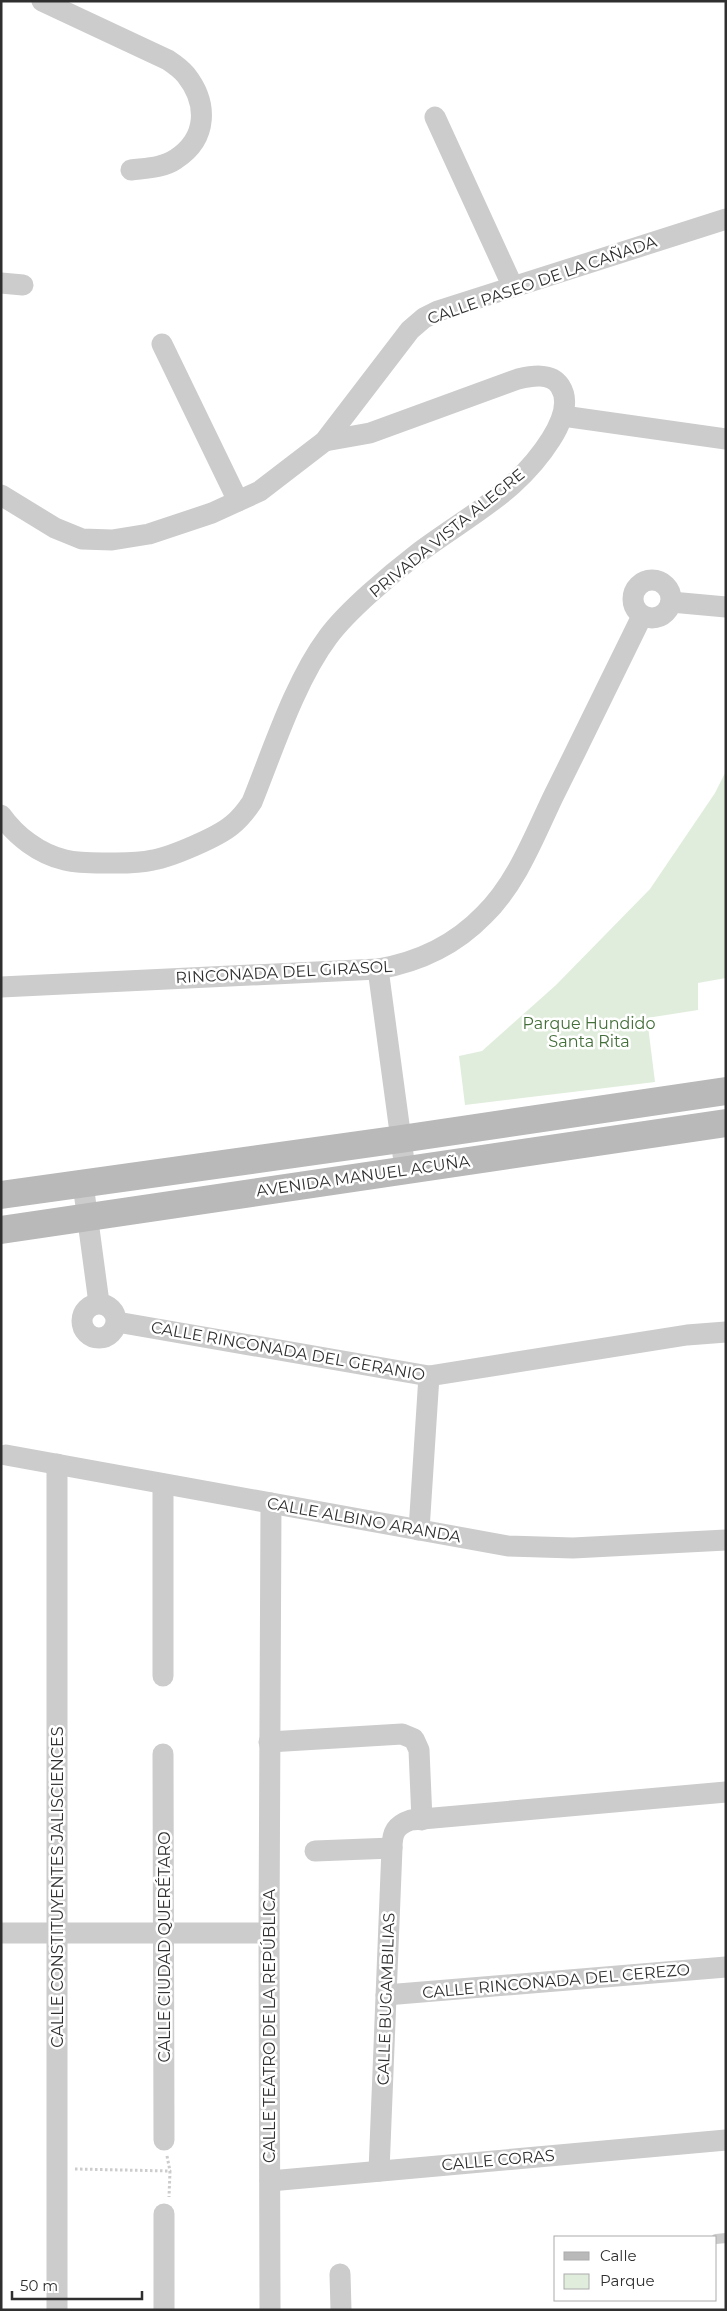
<svg xmlns="http://www.w3.org/2000/svg" width="727" height="2311" viewBox="0 0 727 2311" font-family="Montserrat,sans-serif">
<style>
.green{fill:#e0eddc}
.lines{fill:none;stroke-linecap:round;stroke-linejoin:round}
.path{stroke:#ccc;stroke-width:3;stroke-dasharray:2.5 2.5;stroke-linecap:butt}
.lane{stroke:#ccc;stroke-width:10}
.street{stroke:#ccc;stroke-width:21}
.secondary{stroke:#b9b9b9;stroke-width:28}
.labels{text-anchor:middle;dominant-baseline:central;stroke-width:5;stroke-linejoin:round;paint-order:stroke}
.street-label{font-size:16px;fill:#2f2f2f;stroke:#fff}
.park-label{font-size:16px;fill:#436e39;stroke:#fff}
</style>
<rect width="100%" height="100%" fill="#fff"/>
<path class="green" d="M 726,771 L 726,978 L 698,983 L 698,1010 L 647,1018 L 655,1082 L 465,1105 L 459,1056 L 482,1051 L 556,985 L 650,889 L 715,793 Z"/>
<g class="lines">
<g class="path">
<path d="M 167,2156 L 170,2171"/>
<path d="M 75,2169 L 170,2171 L 169,2197"/>
</g>
<path class="lane" d="M 716,2239 L 726,2238"/>
<g class="street">
<path d="M 42,1 L 168,60 C 174,64 181,69 186,75 C 208,103 208,138 176,159 C 163,168 146,168 131,170"/>
<path d="M 435,117 L 513,287"/>
<path d="M 1,283 L 23,285"/>
<path d="M 162,344 L 238,501"/>
<path d="M 563,416 L 726,439"/>
<path d="M 1,495 L 55,528 L 82,539 L 112,540 L 149,534 L 212,513 L 260,491 L 325,441 L 410,330 L 424,318 L 438,311 L 726,219"/>
<circle cx="652" cy="599" r="19"/>
<path d="M 671,602 L 726,607"/>
<path d="M 1,815 C 16,836 39,854 65,860 C 77,863 91,863 103,863 C 120,863 136,864 153,860 C 171,857 218,837 232,825 C 241,818 246,811 252,802 C 273,750 295,681 328,637 C 347,611 391,574 417,554 C 447,531 484,510 512,485 C 533,466 579,415 560,386 C 551,372 531,376 518,379 L 370,433 L 325,441"/>
<path d="M 378,969 L 405,1169"/>
<path d="M 1,987 L 378,969 C 419,962 455,945 484,915 C 516,884 534,837 553,797 C 583,737 612,677 642,616"/>
<path d="M 83,1184 L 99,1303"/>
<circle cx="99" cy="1321" r="17"/>
<path d="M 117,1322 L 429,1376 L 687,1335 L 726,1332"/>
<path d="M 6,1455 L 508,1546 L 573,1548 L 726,1540"/>
<path d="M 57,1464 L 57,2310"/>
<path d="M 163,1484 L 163,1676"/>
<path d="M 419,1530 L 429,1376"/>
<path d="M 269,1742 L 402,1734 L 414,1739 L 419,1750 L 422,1820"/>
<path d="M 163,1754 L 164,2140"/>
<path d="M 315,1851 L 392,1848"/>
<path d="M 1,1933 L 269,1933"/>
<path d="M 386,1995 L 726,1967"/>
<path d="M 379,2171 L 392,1848 C 392,1832 396,1825 411,1820 L 726,1792"/>
<path d="M 270,2181 L 726,2140"/>
<path d="M 164,2214 L 164,2310"/>
<path d="M 340,2274 L 341,2310"/>
<path d="M 270,2310 L 269,1933 L 271,1503"/>
</g>
<g class="secondary">
<path d="M 1,1195 L 401,1139 L 726,1091"/>
<path d="M 1,1230 L 726,1123"/>
</g>
</g>
<g class="labels">
<g class="street-label">
<text transform="translate(542 280) rotate(-19)">CALLE PASEO DE LA CAÑADA</text>
<text transform="translate(447 533) rotate(-39)">PRIVADA VISTA ALEGRE</text>
<text transform="translate(284 972) rotate(-3)">RINCONADA DEL GIRASOL</text>
<text transform="translate(363 1176) rotate(-8)">AVENIDA MANUEL ACUÑA</text>
<text transform="translate(288 1351) rotate(10)">CALLE RINCONADA DEL GERANIO</text>
<text transform="translate(364 1520) rotate(10)">CALLE ALBINO ARANDA</text>
<text transform="translate(57 1887) rotate(-90)">CALLE CONSTITUYENTES JALISCIENCES</text>
<text transform="translate(164 1947) rotate(-90)">CALLE CIUDAD QUERÉTARO</text>
<text transform="translate(556 1981) rotate(-5)">CALLE RINCONADA DEL CEREZO</text>
<text transform="translate(386 1999) rotate(-88)">CALLE BUGAMBILIAS</text>
<text transform="translate(269 2026) rotate(-90)">CALLE TEATRO DE LA REPÚBLICA</text>
<text transform="translate(498 2160) rotate(-5)">CALLE CORAS</text>
</g>
<g class="park-label">
<text x="589" y="1023">Parque Hundido<tspan x="589" dy="18">Santa Rita</tspan></text>
</g>
</g>
<rect width="727" height="2311" fill="none" stroke="#2f2f2f" stroke-width="5"/>
<rect x="554" y="2236" width="162" height="65" fill="#ffffff" stroke="#acacac"/>
<rect x="564" y="2252" width="25" height="8" fill="#b9b9b9" stroke="#acacac"/>
<text x="600" y="2261" font-size="15" fill="#2f2f2f">Calle</text>
<rect x="564" y="2274" width="25" height="15" fill="#e0eddc" stroke="#acacac"/>
<text x="600" y="2286" font-size="15" fill="#2f2f2f">Parque</text>
<path d="M12 2291v8h130v-8" fill="none" stroke="#2f2f2f" stroke-width="2.5"/>
<text x="20" y="2291" font-size="15" fill="#2f2f2f" stroke="#ffffff" stroke-width="4" paint-order="stroke">50 m</text>
</svg>
